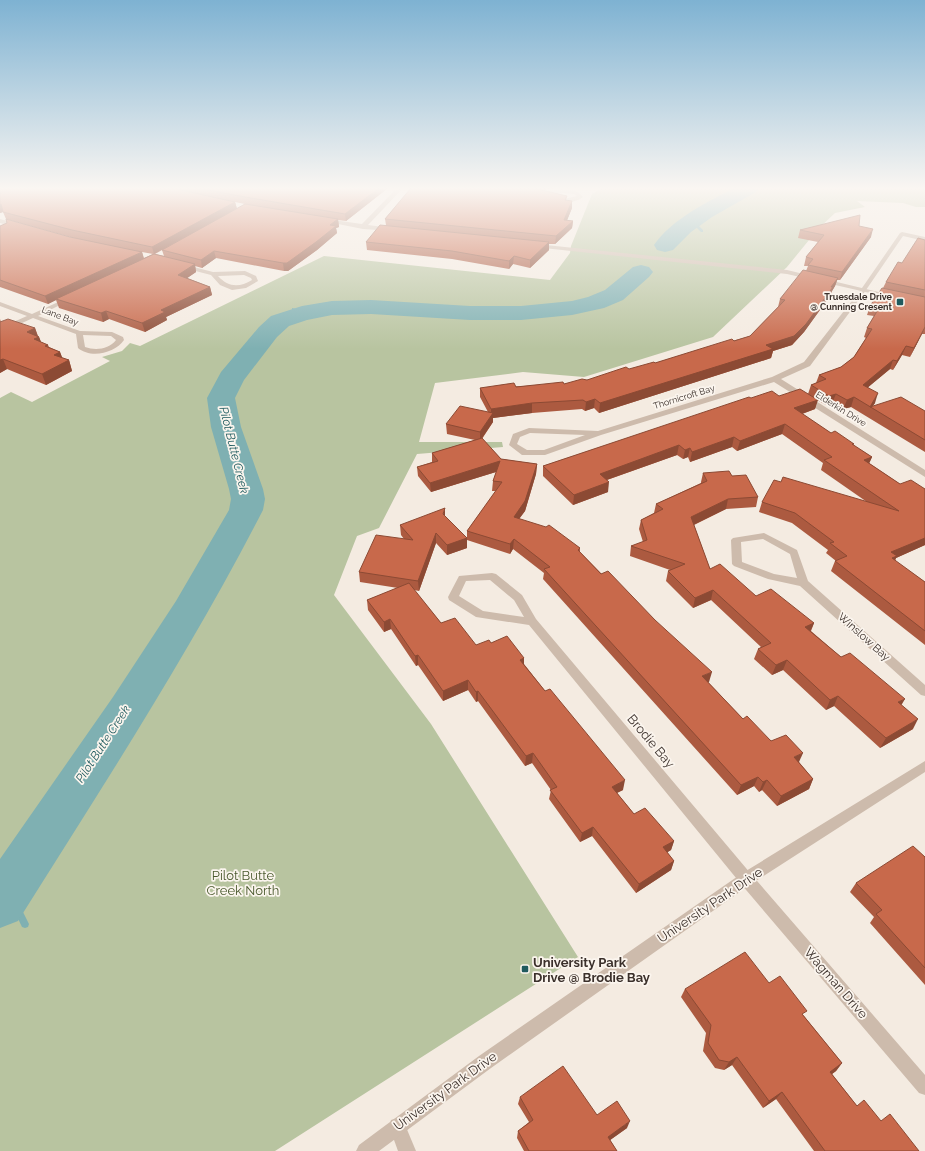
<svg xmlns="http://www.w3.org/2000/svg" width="925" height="1151" viewBox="0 0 925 1151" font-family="Raleway,sans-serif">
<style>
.green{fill:#b8c4a0}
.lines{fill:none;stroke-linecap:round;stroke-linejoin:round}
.stream{fill:#7fb0b2;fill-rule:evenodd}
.river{fill:#7fb0b2;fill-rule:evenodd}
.minor{fill:#cdbbac;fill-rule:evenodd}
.tertiary{fill:#cdbbac;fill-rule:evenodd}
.wall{fill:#ac5a40;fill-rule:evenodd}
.shaded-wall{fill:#8c4a34}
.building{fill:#c8694b;stroke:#8c4a34}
.poi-dot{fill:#1f5a5e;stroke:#fbf5ee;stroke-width:1.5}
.labels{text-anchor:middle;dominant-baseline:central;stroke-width:3.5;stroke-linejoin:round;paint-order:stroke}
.far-poi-label{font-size:9px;font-weight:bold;fill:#3b302b;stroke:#fbf5ee;text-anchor:end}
.far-street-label{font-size:9px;fill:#3b302b;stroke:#fbf5ee}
.street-label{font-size:11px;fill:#3b302b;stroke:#fbf5ee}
.water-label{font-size:12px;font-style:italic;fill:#1f5a5e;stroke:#fbf5ee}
.near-street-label{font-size:13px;fill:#3b302b;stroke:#fbf5ee}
.near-park-label{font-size:13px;fill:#4a5a2e;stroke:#fbf5ee}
.near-poi-label{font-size:13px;font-weight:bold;fill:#3b302b;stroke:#fbf5ee;text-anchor:start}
</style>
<rect width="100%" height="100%" fill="#f4ebe1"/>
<path class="green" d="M 602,188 L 925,188 L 925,207 L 916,207 L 903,203 L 857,201 L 865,207 L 835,213 L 818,229 L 787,267 L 713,337 L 584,377 L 523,372 L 435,383 L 419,442 L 502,442 L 503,447 L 417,454 L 379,528 L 357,536 L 334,595 L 431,724 L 578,957 L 275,1151 L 0,1151 L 0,398 L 11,392 L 32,402 L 110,361 L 102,357 L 122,351 L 130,343 L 140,346 L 324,256 L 550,280 L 570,253 L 571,246 L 592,194 Z"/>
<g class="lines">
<g class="stream">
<path d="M 692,219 L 694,219 L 697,224 L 703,230 L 703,232 L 701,232 L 695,226 Z"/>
<path d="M 292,308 L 306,311 L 308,312 L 306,313 L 293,310 L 292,310 Z"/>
<path d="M 54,817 L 57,818 L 58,820 C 53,828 42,832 33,829 L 32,827 L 33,825 L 44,823 Z"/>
<path d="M 15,876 L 18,877 L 19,880 L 18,902 L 29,924 L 28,927 L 25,928 L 22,927 L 10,902 L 11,880 L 12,877 Z"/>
</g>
<g class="river">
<path d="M 735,188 L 759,188 L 756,192 L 712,217 L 691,232 L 673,250 L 665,252 L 657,250 L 654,245 C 671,220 708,201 735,188 Z"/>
<path d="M 641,265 L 649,267 L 653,272 L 649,277 L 623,300 L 604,308 L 572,315 L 521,320 L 470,320 L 371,314 L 332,315 L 307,320 L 289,326 L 277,337 L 244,380 L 235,398 L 241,427 L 263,489 L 265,499 L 263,510 C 190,652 103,786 18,921 L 0,928 L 0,859 L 113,697 L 176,601 L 229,510 L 231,499 L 229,489 L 211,427 L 207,398 L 221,372 L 259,327 L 271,316 L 302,306 L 332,301 L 371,300 L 470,306 L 521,306 L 572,301 L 588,297 L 605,290 L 633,267 Z"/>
</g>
<g class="minor">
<path d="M 564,189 L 578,192 L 583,197 C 570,207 548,201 535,193 L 538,191 ZM 564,193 L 574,194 L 577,196 L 564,199 L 546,194 Z"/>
<path d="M 0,219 L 21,225 L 22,226 L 19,228 L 0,223 Z"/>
<path d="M 902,232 L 925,237 L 925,241 L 903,236 L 866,290 L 810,366 L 781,379 L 925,470 L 925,477 L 774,382 L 601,435 L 545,455 L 522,455 L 509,445 L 513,434 L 529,428 L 598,431 L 772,377 L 804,362 L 862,288 L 900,233 ZM 530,433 L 585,435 L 544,450 L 527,450 L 517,444 L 520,437 Z"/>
<path d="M 182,264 L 213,272 L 245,271 L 256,276 L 258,281 L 246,288 L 232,290 L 220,285 L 211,275 L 180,267 L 179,266 ZM 244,275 L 251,278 L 252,280 C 239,288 228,287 218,276 Z"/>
<path d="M 67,298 L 72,299 L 38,316 L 80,331 L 112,332 L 123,337 L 124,340 C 115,353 91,359 78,348 L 76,334 L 33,318 L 0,333 L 0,328 L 27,316 L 0,306 L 0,302 L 32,314 ZM 83,335 L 111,336 L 116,340 C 109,349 96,351 85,347 Z"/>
<path d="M 764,533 L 797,550 L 808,581 L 925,685 L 925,696 L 921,695 L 800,586 L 768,579 L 734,566 L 732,564 L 731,540 L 733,538 ZM 763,539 L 790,554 L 797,578 L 774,574 L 742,562 L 741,542 Z"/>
<path d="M 492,573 L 496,574 L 522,595 L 536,619 L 751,874 L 925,1075 L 925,1095 L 919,1093 L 741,884 L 529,625 L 476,617 L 449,600 L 448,597 L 459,576 ZM 490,580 L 514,600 L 524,617 L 483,611 L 459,596 L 466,581 Z"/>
<path d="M 397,1118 L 403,1120 L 416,1151 L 398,1151 L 389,1126 L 391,1120 Z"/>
</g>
<g class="tertiary">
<path d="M 397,188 L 403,188 L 368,225 L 391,228 L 394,230 L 393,231 L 363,229 L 323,221 L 326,219 L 362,224 Z"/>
<path d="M 536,244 L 787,270 L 895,296 L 892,298 L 787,274 L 534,247 L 534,245 Z"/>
<path d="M 925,761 L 925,772 L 751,884 L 491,1068 L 379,1151 L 356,1151 L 359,1145 L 479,1056 L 741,874 Z"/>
</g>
</g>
<g class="wall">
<path d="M 0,188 L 388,188 L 346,221 L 338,220 L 339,227 L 336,228 L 337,233 L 317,250 L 288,271 L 284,271 L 216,258 L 202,268 L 195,266 L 196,272 L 187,278 L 210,287 L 212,295 L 166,317 L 167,320 L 145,332 L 109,319 L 103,322 L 59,308 L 56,300 L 48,304 L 0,287 L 0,226 L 74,238 L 6,219 L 3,212 L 0,213 ZM 235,202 L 245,204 L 237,209 ZM 162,250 L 164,256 L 155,254 ZM 142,252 L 153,254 L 144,258 Z"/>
<path d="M 411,188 L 562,188 L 538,189 L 567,196 L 566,200 L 572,208 L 567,220 L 573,221 L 572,228 L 555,244 L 549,244 L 549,250 L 530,268 L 513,264 L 509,269 L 452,259 L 367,250 L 366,242 L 386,225 L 385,219 Z"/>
<path d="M 564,188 L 573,188 L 572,189 Z"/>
<path d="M 859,226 L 871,237 L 840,280 L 837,280 L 835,286 L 832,291 L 830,296 L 804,332 L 792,345 L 773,351 L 771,358 L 599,413 L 594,408 L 585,411 L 582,409 L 532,413 L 493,418 L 493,422 L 482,439 L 501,459 L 537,464 L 536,474 L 525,511 L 519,519 L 580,548 L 580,552 L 709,682 L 708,682 L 743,719 L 799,762 L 813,779 L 809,789 L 777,806 L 762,790 L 759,792 L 754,786 L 737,795 L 543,579 L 544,573 L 513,549 L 510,554 L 467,540 L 467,548 L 447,555 L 436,543 L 419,591 L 414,590 L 441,623 L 476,645 L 491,643 L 524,658 L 524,664 L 623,790 L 617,793 L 634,814 L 674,841 L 671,850 L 667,852 L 674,861 L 671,870 L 636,893 L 592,836 L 580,842 L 549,799 L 551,790 L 532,763 L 525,766 L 478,701 L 476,702 L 468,690 L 443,701 L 418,665 L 416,666 L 391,629 L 384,632 L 368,610 L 367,600 L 398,588 L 360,582 L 359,572 L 404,539 L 401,535 L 400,525 L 445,516 L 467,538 L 467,531 L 496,491 L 492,491 L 493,481 L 496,472 L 431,492 L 418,476 L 417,467 L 432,462 L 432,453 L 475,440 L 447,434 L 446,424 L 488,412 L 480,397 L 480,388 L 564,384 L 587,380 L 655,363 L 750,336 L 778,307 L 780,299 L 806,271 L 808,266 L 804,266 L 806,257 L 818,242 L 798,238 L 800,230 Z"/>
<path d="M 925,240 L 925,334 L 922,334 L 910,357 L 902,355 L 893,370 L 890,369 L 868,387 L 875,403 L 873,406 L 925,411 L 925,452 L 851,407 L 843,409 L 832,403 L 826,405 L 817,400 L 815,409 L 802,414 L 831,433 L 854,444 L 853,445 L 872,457 L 869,463 L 900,484 L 925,489 L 925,545 L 896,558 L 895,561 L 925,582 L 925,645 L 831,571 L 835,561 L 836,561 L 826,553 L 828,550 L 792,523 L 759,512 L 762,502 L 781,482 L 867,502 L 821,470 L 823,463 L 782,434 L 737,451 L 732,447 L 690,462 L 688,457 L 683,459 L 677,455 L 607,480 L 608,492 L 573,505 L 543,476 L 543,466 L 751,398 L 808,394 L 811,385 L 816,383 L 819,375 L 841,367 L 854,357 L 866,338 L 864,337 L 867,328 L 874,316 L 867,315 L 870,306 L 883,288 L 886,282 Z"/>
<path d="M 0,319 L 1,322 L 35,328 L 38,336 L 39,337 L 41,342 L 48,345 L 49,347 L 60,352 L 62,358 L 69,360 L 72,371 L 46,385 L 7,369 L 0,373 Z"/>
<path d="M 703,473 L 732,476 L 758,497 L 756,507 L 726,509 L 694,525 L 710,569 L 756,596 L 814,623 L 811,631 L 841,657 L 901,705 L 913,729 L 880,748 L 834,706 L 826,710 L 783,670 L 772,675 L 754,659 L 758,649 L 761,647 L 711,600 L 693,608 L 666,581 L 668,571 L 670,570 L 630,556 L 631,546 L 643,542 L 639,529 L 641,520 L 654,513 L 656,504 L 701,483 L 701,482 Z"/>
<path d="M 925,857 L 925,985 L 870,923 L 874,917 L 850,892 L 856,883 Z"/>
<path d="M 769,983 L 804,1016 L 842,1063 L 836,1071 L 832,1074 L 857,1106 L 881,1121 L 919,1151 L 814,1151 L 776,1099 L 763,1108 L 732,1065 L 724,1070 L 715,1068 L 703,1051 L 706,1033 L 681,997 L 685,989 Z"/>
<path d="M 520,1097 L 597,1115 L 627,1128 L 610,1140 L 617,1151 L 524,1151 L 517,1138 L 518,1131 L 529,1122 L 518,1104 Z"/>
</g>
<g class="shaded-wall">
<path d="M 379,188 L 388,188 L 346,221 L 345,214 Z"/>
<path d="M 538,188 L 562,188 L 538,190 Z"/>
<path d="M 572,201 L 572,208 L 564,228 L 564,220 Z"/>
<path d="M 235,202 L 237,209 L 154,254 L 152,247 Z"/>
<path d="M 1,204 L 3,212 L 0,213 L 0,205 Z"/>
<path d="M 338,219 L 339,227 L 336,228 L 337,233 L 317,250 L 288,271 L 284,271 L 283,263 Z"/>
<path d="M 573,221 L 572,228 L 555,244 L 556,236 Z"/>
<path d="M 873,229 L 871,237 L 840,280 L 842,272 Z"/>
<path d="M 549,242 L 549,250 L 530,268 L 530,260 Z"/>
<path d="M 214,251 L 216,258 L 202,268 L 201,260 Z"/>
<path d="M 142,252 L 144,260 L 56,299 L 56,300 L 48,304 L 45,296 Z"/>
<path d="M 514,256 L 513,264 L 509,269 L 509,261 Z"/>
<path d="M 195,264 L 196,272 L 180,283 L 178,275 Z"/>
<path d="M 838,278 L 835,286 L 832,291 L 830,296 L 804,332 L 792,345 L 773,351 L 771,358 L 599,413 L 600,403 L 766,345 L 831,287 Z"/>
<path d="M 210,287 L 212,295 L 166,317 L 167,320 L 145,332 L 142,323 L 161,310 Z"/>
<path d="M 106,311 L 109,319 L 103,322 L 101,313 Z"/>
<path d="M 925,327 L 922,334 L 910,357 L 914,348 Z"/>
<path d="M 35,328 L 38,337 L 39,337 L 43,347 L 27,332 Z"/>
<path d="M 906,346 L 902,355 L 893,370 L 897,361 Z"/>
<path d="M 60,352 L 64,362 L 54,355 Z"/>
<path d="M 3,359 L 7,369 L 0,373 L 0,360 Z"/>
<path d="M 69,360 L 72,371 L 46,385 L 42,374 Z"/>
<path d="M 893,360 L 890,369 L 860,394 L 863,385 Z"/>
<path d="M 878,393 L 875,403 L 871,408 L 870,407 Z"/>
<path d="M 836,394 L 832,403 L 826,405 L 829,396 Z"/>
<path d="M 854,397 L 851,407 L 843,409 L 847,400 Z"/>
<path d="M 595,399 L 594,408 L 585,411 L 586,402 Z"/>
<path d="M 818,400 L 815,409 L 791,418 L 794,408 Z"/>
<path d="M 532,403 L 532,413 L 493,418 L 493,422 L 480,441 L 480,432 L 491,416 L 491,409 Z"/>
<path d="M 785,424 L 782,434 L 737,451 L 740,441 Z"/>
<path d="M 734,437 L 732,447 L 690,462 L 692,452 Z"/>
<path d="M 679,445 L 677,455 L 598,483 L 600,474 Z"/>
<path d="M 690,448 L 688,457 L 683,459 L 685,450 Z"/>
<path d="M 872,457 L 868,466 L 864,460 Z"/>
<path d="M 500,461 L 499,471 L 431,492 L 430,483 Z"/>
<path d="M 537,464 L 536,474 L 525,511 L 513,527 L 514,517 Z"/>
<path d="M 609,482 L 608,492 L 573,505 L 574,495 Z"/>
<path d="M 728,499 L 726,509 L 689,527 L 691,517 Z"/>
<path d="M 445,508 L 445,518 L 443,514 Z"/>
<path d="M 436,533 L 436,543 L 419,591 L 418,581 Z"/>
<path d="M 467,538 L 467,548 L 447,555 L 447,545 Z"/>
<path d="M 925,538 L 925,545 L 896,558 L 892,566 L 891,552 Z"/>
<path d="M 514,539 L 513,549 L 510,554 L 510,544 Z"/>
<path d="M 713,590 L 711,600 L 693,608 L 695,598 Z"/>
<path d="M 390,619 L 391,629 L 384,632 L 384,622 Z"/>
<path d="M 814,623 L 810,632 L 805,627 Z"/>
<path d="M 418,655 L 418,665 L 416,666 L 415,656 Z"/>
<path d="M 524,658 L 524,668 L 520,660 Z"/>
<path d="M 787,660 L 783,670 L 772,675 L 776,665 Z"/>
<path d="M 712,672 L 709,682 L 699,686 L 702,676 Z"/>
<path d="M 468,680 L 468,690 L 443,701 L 443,691 Z"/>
<path d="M 478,691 L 478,701 L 476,702 L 476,692 Z"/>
<path d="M 838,696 L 834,706 L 826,710 L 830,700 Z"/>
<path d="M 905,699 L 899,709 L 898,702 Z"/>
<path d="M 918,719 L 913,729 L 880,748 L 886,738 Z"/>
<path d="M 533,753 L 532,763 L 525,766 L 526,756 Z"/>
<path d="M 803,753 L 799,762 L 789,767 L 794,757 Z"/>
<path d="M 758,777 L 754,786 L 737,795 L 741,785 Z"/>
<path d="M 813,779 L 809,789 L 777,806 L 781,796 Z"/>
<path d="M 625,780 L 623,790 L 610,796 L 612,787 Z"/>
<path d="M 767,780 L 762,790 L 759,792 L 763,782 Z"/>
<path d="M 593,827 L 592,836 L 580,842 L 582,833 Z"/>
<path d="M 674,841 L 671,850 L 660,857 L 663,847 Z"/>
<path d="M 674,861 L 671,870 L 636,893 L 639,884 Z"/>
<path d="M 737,1057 L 732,1065 L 724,1070 L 729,1062 Z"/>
<path d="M 842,1063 L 836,1071 L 824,1080 L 830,1072 Z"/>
<path d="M 782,1092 L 776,1099 L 763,1108 L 769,1101 Z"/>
<path d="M 630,1121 L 627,1128 L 606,1143 L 608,1137 Z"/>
</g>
<g class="building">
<path d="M 0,188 L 172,188 L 235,202 L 152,247 L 72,230 L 3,212 L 1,204 L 0,205 Z"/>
<path d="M 198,188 L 379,188 L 345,214 L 245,197 Z"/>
<path d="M 411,188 L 516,188 L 537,189 L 567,196 L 565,200 L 572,201 L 564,220 L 573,221 L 556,236 L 385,219 Z"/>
<path d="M 245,204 L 338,219 L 330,225 L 336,226 L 316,242 L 287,263 L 283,263 L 214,251 L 201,260 L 162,250 Z"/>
<path d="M 860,215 L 859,226 L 873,229 L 842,272 L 808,265 L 813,259 L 806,257 L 824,235 L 800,230 Z"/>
<path d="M 6,219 L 70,237 L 142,252 L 45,296 L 0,280 L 0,226 L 7,223 Z"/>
<path d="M 380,225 L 549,242 L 530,260 L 514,256 L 509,261 L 452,251 L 366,242 Z"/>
<path d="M 918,238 L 925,240 L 925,290 L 886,282 L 898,262 L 902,263 Z"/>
<path d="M 154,254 L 195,264 L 178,275 L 210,287 L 161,310 L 165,312 L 142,323 L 106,311 L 101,313 L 56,299 Z"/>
<path d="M 803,270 L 838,278 L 831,287 L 833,287 L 806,324 L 794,336 L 766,345 L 773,349 L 600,403 L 595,399 L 586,402 L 583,400 L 532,403 L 491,409 L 480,388 L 514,383 L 516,387 L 563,382 L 564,384 L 582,379 L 587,380 L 626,367 L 629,369 L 654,362 L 655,363 L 732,339 L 734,341 L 750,336 L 785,300 L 780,299 Z"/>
<path d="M 882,288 L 925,297 L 925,327 L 914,348 L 906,346 L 897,361 L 893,360 L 863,385 L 878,393 L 870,407 L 901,397 L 925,411 L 925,440 L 854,397 L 847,400 L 836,394 L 829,396 L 811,385 L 826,379 L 819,375 L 841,367 L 854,357 L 872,329 L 867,328 L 879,308 L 870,306 Z"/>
<path d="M 8,319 L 35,328 L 27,332 L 39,337 L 34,339 L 48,345 L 45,346 L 60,352 L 54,355 L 69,360 L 42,374 L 3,359 L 0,360 L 0,322 Z"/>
<path d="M 800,389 L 818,400 L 794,408 L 831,433 L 835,431 L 854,444 L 852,444 L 872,457 L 864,460 L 900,484 L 911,480 L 925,489 L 925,538 L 891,552 L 897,556 L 892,558 L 925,582 L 925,631 L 835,561 L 847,556 L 830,543 L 834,542 L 795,513 L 762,502 L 774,480 L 781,482 L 783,477 L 899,511 L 824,460 L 832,457 L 785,424 L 740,441 L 734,437 L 692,452 L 690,448 L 685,450 L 679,445 L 600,474 L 609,482 L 574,495 L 543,466 L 749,397 L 751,398 L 772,391 L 779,396 Z"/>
<path d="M 460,406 L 493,413 L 480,432 L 446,424 Z"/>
<path d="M 482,438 L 501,459 L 537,464 L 525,501 L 514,517 L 546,527 L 549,525 L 580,548 L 578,550 L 601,574 L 608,571 L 655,620 L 712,672 L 702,676 L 743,719 L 747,716 L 771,741 L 786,735 L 803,753 L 794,757 L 813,779 L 781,796 L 767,780 L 763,782 L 758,777 L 741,785 L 544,569 L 550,567 L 514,539 L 510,544 L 467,531 L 502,482 L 493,481 L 500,461 L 430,483 L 417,467 L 438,461 L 432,453 Z"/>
<path d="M 729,471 L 732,476 L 746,475 L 758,497 L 728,499 L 691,517 L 710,569 L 720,564 L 756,596 L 771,589 L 814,623 L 805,627 L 841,657 L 850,653 L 905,699 L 898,702 L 918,719 L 886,738 L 838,696 L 830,700 L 787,660 L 776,665 L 758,649 L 771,643 L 713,590 L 695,598 L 668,571 L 685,564 L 631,546 L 647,540 L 641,520 L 663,509 L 656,504 L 707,481 L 703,473 Z"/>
<path d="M 445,508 L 443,514 L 467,538 L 447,545 L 436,533 L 418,581 L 359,572 L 376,535 L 413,540 L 400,525 Z"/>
<path d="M 409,583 L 441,623 L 455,618 L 476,645 L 489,640 L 491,643 L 507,636 L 524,658 L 520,660 L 545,691 L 550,689 L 625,780 L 612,787 L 634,814 L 645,808 L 674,841 L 663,847 L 674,861 L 639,884 L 593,827 L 582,833 L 550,790 L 557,787 L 533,753 L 526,756 L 478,691 L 476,692 L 468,680 L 443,691 L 418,655 L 415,656 L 390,619 L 384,622 L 367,600 Z"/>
<path d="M 913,846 L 925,857 L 925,968 L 876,914 L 882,910 L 856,883 Z"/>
<path d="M 745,952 L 769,983 L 780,976 L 807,1011 L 802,1014 L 842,1063 L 830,1072 L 857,1106 L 864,1100 L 881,1121 L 890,1114 L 919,1151 L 825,1151 L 782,1092 L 769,1101 L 737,1057 L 729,1062 L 719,1060 L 708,1043 L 711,1025 L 685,989 Z"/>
<path d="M 563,1066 L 597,1115 L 617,1101 L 630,1121 L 608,1137 L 617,1151 L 529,1151 L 518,1131 L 533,1120 L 520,1097 Z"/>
</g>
<linearGradient id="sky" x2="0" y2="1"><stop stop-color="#7eb2d2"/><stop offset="0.54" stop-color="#faf6f2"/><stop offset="1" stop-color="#faf6f2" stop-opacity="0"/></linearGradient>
<rect width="925" height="349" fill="url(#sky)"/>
<g class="poi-dot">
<rect x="896" y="298" width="8" height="8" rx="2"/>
<rect x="521" y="965" width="8" height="8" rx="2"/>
</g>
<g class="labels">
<g class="far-poi-label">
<text x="892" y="297">Truesdale Drive<tspan x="892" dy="10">@ Cunning Cresent</tspan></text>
</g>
<g class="far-street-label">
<text transform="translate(60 316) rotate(21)">Lane Bay</text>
<text transform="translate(684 397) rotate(-17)">Thornicroft Bay</text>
<text transform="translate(841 409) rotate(32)">Elderkin Drive</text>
</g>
<g class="street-label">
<text transform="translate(864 637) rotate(42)">Winslow Bay</text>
</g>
<g class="water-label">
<text transform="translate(234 450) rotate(76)">Pilot Butte Creek</text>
<text transform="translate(103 744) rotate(-57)">Pilot Butte Creek</text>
</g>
<g class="near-street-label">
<text transform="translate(651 741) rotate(50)">Brodie Bay</text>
<text transform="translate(710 905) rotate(-34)">University Park Drive</text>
<text transform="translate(836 983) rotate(49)">Wagman Drive</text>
<text transform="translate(445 1091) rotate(-36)">University Park Drive</text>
</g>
<g class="near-park-label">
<text x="243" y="875">Pilot Butte<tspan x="243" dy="15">Creek North</tspan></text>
</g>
<g class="near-poi-label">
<text x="533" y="962">University Park<tspan x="533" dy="15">Drive @ Brodie Bay</tspan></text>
</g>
</g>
</svg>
